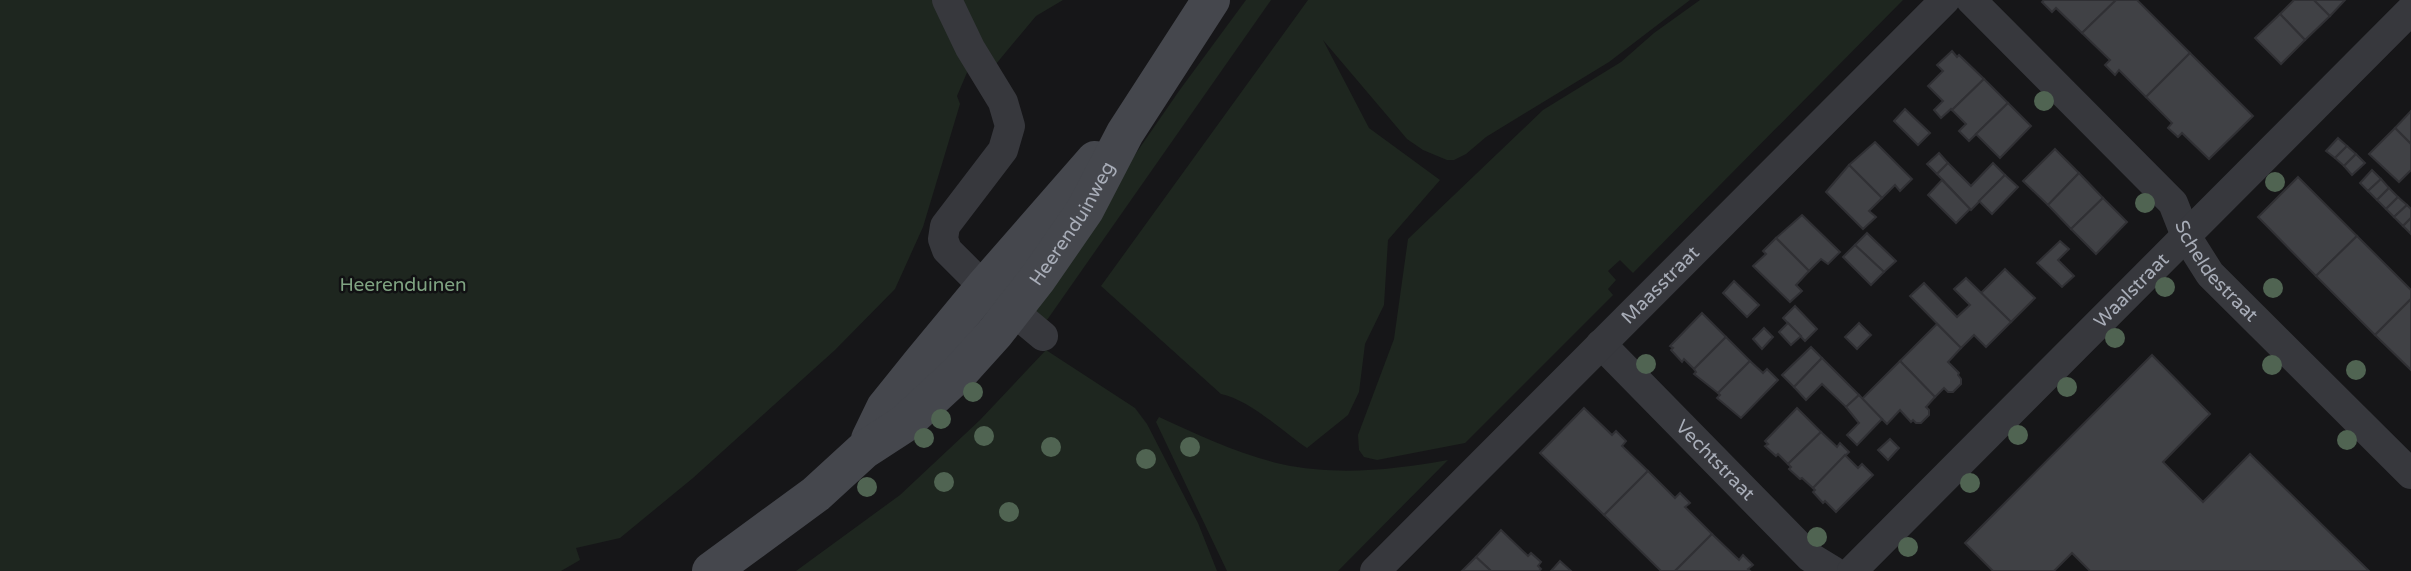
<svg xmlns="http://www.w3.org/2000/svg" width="2411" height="571" viewBox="0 0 2411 571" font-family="'Varela Round',sans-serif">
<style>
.green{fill:#1e261f}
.building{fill:#404145;stroke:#303034;stroke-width:2}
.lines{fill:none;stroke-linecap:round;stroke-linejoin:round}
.minor{stroke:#37383d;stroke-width:30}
.secondary{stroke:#45474d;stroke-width:38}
.tree{fill:#506452}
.labels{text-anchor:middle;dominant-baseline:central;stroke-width:5;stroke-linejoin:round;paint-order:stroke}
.street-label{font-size:19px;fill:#a8adb8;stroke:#111113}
.park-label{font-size:19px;fill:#7fa381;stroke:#111113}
</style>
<rect width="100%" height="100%" fill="#161618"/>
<g class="green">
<path d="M 0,0 L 1063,0 L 1036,16 L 996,64 L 980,42 L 957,96 L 960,104 L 923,227 L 895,289 L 835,350 L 693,478 L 620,538 L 576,548 L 580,560 L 561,571 L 0,571 Z"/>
<path d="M 1246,0 L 1271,0 L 1047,320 L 1029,308 L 1179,91 Z"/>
<path d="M 1308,0 L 1690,0 L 1609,62 L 1486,137 L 1466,154 L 1454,160 L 1447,160 L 1423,150 L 1407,139 L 1323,40 L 1369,128 L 1440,180 L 1388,240 L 1384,305 L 1365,344 L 1359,392 L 1348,415 L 1307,448 C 1284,432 1248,399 1221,394 L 1101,286 Z"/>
<path d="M 1700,0 L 1903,0 L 1633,273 L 1620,260 L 1608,271 L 1616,280 L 1608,289 L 1613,295 L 1465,443 L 1377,460 L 1364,457 L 1359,450 L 1358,435 L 1394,339 L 1408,239 L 1543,110 L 1621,62 L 1654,33 Z"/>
<path d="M 1046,350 L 1135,408 L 1147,424 L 1198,523 L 1217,571 L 796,571 L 900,495 L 980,420 Z"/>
<path d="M 1159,417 C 1198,435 1239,454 1281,464 C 1336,476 1393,470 1448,460 L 1338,571 L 1227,571 L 1156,422 Z"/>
</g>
<g class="building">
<path d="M 2044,0 L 2116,0 L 2082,33 L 2056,8 L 2052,12 L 2042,2 Z"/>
<path d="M 2116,0 L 2137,0 L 2190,53 L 2146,97 L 2119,70 L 2115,75 L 2105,65 L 2110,60 L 2082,33 Z"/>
<path d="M 2294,0 L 2314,0 L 2330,16 L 2305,40 L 2280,14 Z"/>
<path d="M 2314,0 L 2345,0 L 2330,16 Z"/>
<path d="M 2280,14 L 2305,40 L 2281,64 L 2255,38 Z"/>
<path d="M 1952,51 L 1957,57 L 1959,55 L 1984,79 L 1952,110 L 1951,109 L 1941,118 L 1934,110 L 1943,101 L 1928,86 L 1943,71 L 1937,65 Z"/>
<path d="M 2190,53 L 2253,116 L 2209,159 L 2182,133 L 2178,137 L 2168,128 L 2172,123 L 2146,97 Z"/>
<path d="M 1984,79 L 2008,103 L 1969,141 L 1959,131 L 1966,124 L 1952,110 Z"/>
<path d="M 2008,103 L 2031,126 L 2000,158 L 1976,134 Z"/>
<path d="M 1905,109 L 1930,133 L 1918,145 L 1894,121 Z"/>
<path d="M 2411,111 L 2411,144 L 2395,128 Z"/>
<path d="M 2395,128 L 2411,144 L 2411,170 L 2399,182 L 2369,154 Z"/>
<path d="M 2338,138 L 2347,146 L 2335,158 L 2326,151 Z"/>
<path d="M 1875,142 L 1912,179 L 1900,191 L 1895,185 L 1882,198 L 1849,165 Z"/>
<path d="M 2347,146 L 2356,154 L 2344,166 L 2335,158 Z"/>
<path d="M 2055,149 L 2079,173 L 2048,205 L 2023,181 Z"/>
<path d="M 1939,153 L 1948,163 L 1937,174 L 1927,164 Z"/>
<path d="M 2356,154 L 2365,163 L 2352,175 L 2344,166 Z"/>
<path d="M 1948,163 L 1971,186 L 1993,163 L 2005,175 L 1971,210 L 1937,174 Z"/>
<path d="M 1849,165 L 1882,198 L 1869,211 L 1876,217 L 1863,229 L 1826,192 Z"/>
<path d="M 2372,170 L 2381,179 L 2368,191 L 2360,183 Z"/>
<path d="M 2079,173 L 2103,198 L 2071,229 L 2048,205 Z"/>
<path d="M 2005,175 L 2018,187 L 1992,214 L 1979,201 Z"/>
<path d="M 2298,177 L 2357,236 L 2316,276 L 2258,217 Z"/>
<path d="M 2381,179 L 2389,188 L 2377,200 L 2368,191 Z"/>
<path d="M 1942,180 L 1970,209 L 1956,223 L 1928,195 Z"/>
<path d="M 2389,188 L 2398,197 L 2386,209 L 2377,200 Z"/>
<path d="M 2398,197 L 2407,205 L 2394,217 L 2386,209 Z"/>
<path d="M 2103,198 L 2127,222 L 2096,254 L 2071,229 Z"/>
<path d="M 2407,205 L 2411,209 L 2411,218 L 2403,226 L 2394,217 Z"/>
<path d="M 1802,215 L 1840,252 L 1828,264 L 1821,259 L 1809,271 L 1776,238 Z"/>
<path d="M 2411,218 L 2411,234 L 2403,226 Z"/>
<path d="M 1867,233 L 1896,261 L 1884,272 L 1855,245 Z"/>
<path d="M 2357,236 L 2411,290 L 2411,299 L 2375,335 L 2316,276 Z"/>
<path d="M 1776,238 L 1809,271 L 1796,285 L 1802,291 L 1790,302 L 1753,266 L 1766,254 L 1763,251 Z"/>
<path d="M 2060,241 L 2069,249 L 2058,260 L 2074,276 L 2062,287 L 2037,263 Z"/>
<path d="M 1855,245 L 1884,272 L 1871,285 L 1843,257 Z"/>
<path d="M 2005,269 L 2035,298 L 2011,322 L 1981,293 Z"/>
<path d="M 1966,278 L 2011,322 L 1986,347 L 1974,335 L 1961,348 L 1910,296 L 1924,283 L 1957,317 L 1970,305 L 1954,289 Z"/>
<path d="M 1734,281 L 1759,305 L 1747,317 L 1723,293 Z"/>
<path d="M 2411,299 L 2411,370 L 2375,335 Z"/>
<path d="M 1795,306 L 1817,329 L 1805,341 L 1783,318 Z"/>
<path d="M 1702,313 L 1726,337 L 1694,369 L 1684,359 L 1682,362 L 1671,350 L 1673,348 L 1670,346 Z"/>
<path d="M 1788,323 L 1801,336 L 1791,345 L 1779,332 Z"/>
<path d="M 1859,323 L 1871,335 L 1857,349 L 1845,337 Z"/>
<path d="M 1937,324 L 1961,348 L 1948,362 L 1959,373 L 1958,375 L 1961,379 L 1961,384 L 1953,392 L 1948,392 L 1944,388 L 1935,397 L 1900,361 Z"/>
<path d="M 1764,328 L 1773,337 L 1762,349 L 1753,339 Z"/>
<path d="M 1726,337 L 1750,361 L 1718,393 L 1694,374 L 1696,372 L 1694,369 Z"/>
<path d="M 1811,347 L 1822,358 L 1794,387 L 1782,375 Z"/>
<path d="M 2152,355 L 2210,414 L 2163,462 L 2203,502 L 2250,454 L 2369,571 L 2090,571 L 2072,553 L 2054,571 L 1993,571 L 1965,543 Z"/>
<path d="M 1822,358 L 1859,395 L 1846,407 L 1822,384 L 1806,400 L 1794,387 Z"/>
<path d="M 1750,361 L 1763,373 L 1767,369 L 1778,380 L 1741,418 L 1717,398 L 1720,395 L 1718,393 Z"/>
<path d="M 1900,361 L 1935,397 L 1926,407 L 1929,410 L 1929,415 L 1921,423 L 1916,423 L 1913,420 L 1911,422 L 1900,410 L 1887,424 L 1862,399 Z"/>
<path d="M 1859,395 L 1882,419 L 1857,445 L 1847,435 L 1859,423 L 1846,407 Z"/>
<path d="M 1584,408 L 1612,435 L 1616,431 L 1626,441 L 1622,446 L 1648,471 L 1604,515 L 1540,453 Z"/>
<path d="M 1797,408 L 1821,432 L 1788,464 L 1778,454 L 1776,456 L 1765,446 L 1768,444 L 1765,441 Z"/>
<path d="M 1821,432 L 1837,447 L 1840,443 L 1849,452 L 1813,488 L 1802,478 L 1800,479 L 1789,469 L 1791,467 L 1788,464 Z"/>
<path d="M 1890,439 L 1899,448 L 1888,460 L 1878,450 Z"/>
<path d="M 1845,455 L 1858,468 L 1862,464 L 1873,475 L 1836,512 L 1825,501 L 1823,503 L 1813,492 L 1815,490 L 1813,488 Z"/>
<path d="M 1648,471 L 1675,498 L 1680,493 L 1690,503 L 1685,507 L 1712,534 L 1675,571 L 1661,571 L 1604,515 Z"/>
<path d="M 1501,530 L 1528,556 L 1531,553 L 1541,562 L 1538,566 L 1541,569 L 1539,571 L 1491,571 L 1476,557 Z"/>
<path d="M 1712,534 L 1739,560 L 1743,555 L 1753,565 L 1748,569 L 1750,571 L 1675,571 Z"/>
<path d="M 1476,557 L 1491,571 L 1462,571 Z"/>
<path d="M 1560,561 L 1571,571 L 1551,571 Z"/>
</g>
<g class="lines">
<g class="minor">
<path d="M 947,0 L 970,48 L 1003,102 L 1010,126 L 1003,150 L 945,226 L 943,239 L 947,250 L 984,287 L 1043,336"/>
<path id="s1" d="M 1971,0 L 2173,203 L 2186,236 L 2210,274 L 2411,474"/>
<path id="s2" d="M 1601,344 L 1810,557 L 1833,571"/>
<path id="s3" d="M 1375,571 L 1945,0"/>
<path id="s4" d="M 1852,571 L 2411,10"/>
</g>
<g class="secondary">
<path d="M 870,439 L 885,408 L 922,362 L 984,287 L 1095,160"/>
<path id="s5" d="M 711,571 L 816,494 L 864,450 L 904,424 L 958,374 L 995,333 L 1038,278 L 1085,210 L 1125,133 L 1211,0"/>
</g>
</g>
<g class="tree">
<circle cx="2044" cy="101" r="10"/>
<circle cx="2275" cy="182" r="10"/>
<circle cx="2145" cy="203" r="10"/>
<circle cx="2165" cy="287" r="10"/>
<circle cx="2273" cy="288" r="10"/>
<circle cx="2115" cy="338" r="10"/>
<circle cx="1646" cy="364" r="10"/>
<circle cx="2272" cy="365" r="10"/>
<circle cx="2356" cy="370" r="10"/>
<circle cx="2067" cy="387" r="10"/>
<circle cx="973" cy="392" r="10"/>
<circle cx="941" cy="419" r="10"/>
<circle cx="2018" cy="435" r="10"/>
<circle cx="984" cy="436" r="10"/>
<circle cx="924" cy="438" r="10"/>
<circle cx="2347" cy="440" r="10"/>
<circle cx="1051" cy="447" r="10"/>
<circle cx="1190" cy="447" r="10"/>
<circle cx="1146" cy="459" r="10"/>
<circle cx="944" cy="482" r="10"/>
<circle cx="1970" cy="483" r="10"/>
<circle cx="867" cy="487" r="10"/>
<circle cx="1009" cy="512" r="10"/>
<circle cx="1817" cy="537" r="10"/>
<circle cx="1908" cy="547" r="10"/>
</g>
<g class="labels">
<g class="street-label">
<text stroke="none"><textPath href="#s5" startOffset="506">Heerenduinweg</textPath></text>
<text stroke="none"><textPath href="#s1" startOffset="368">Scheldestraat</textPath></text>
<text stroke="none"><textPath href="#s3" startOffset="404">Maasstraat</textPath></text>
<text stroke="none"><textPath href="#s4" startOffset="396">Waalstraat</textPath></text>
<text stroke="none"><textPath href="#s2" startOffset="163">Vechtstraat</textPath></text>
</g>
<g class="park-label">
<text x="403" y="285">Heerenduinen</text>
</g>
</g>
</svg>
